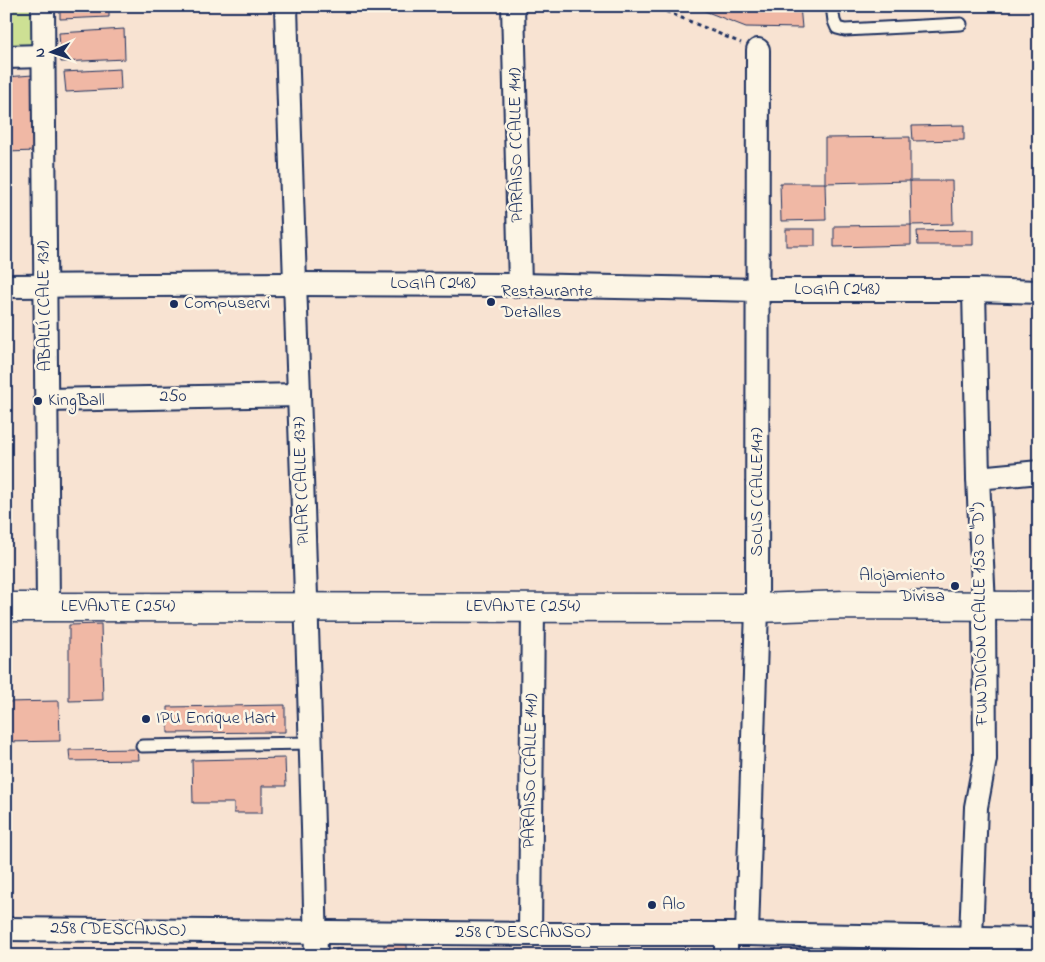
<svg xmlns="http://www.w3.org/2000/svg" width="1045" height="962" viewBox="0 0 1045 962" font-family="'Indie Flower',sans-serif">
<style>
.green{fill:#cde094;stroke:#748879}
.building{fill:#f0b8a5;stroke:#1b2f5e}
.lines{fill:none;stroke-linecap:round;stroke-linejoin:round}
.lane-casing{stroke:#1b2f5e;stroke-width:15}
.street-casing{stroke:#1b2f5e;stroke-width:26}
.secondary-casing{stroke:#1b2f5e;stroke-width:31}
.path{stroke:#1b2f5e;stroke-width:3;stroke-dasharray:4 4;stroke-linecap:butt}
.lane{stroke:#fcf5e5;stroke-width:11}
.street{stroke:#fcf5e5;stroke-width:22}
.secondary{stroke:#fcf5e5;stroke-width:28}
.poi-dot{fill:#1b2f5e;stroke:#fcf5e5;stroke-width:2}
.labels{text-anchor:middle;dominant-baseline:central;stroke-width:5;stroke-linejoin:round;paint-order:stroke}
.street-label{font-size:18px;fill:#1b2f5e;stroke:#fcf5e5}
.poi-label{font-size:18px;fill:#1b2f5e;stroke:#fcf5e5;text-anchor:start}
</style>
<rect width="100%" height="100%" fill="#f8e3d2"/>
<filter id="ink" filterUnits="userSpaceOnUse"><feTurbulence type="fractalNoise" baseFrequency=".02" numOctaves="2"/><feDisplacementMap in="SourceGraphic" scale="10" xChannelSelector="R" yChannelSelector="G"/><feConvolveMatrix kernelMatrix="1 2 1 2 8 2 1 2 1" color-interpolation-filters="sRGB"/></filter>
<g filter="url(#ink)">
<path class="green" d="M 6,6 L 36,6 L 37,47 L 6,48 Z"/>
<g class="building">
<path d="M 60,6 L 109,6 L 109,17 L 60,19 Z"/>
<path d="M 692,6 L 800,6 L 802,28 L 746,27 Z"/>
<path d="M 124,29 L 125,59 L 61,62 L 59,33 Z"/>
<path d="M 120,69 L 121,89 L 66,92 L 64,72 Z"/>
<path d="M 33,75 L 37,151 L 6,152 L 6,77 Z"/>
<path d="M 964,125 L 964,140 L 913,141 L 912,126 Z"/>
<path d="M 910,137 L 910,181 L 825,183 L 825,138 Z"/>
<path d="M 910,181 L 952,181 L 953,224 L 911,225 Z"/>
<path d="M 780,183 L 825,183 L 826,220 L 781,221 Z"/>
<path d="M 911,225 L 911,245 L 834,247 L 834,226 Z"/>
<rect x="786" y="229" width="29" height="17"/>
<path d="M 973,230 L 973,245 L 918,245 L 917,231 Z"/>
<path d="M 101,624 L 103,700 L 69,701 L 69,625 Z"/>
<path d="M 59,701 L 60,741 L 6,742 L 6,702 Z"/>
<path d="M 285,705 L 285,732 L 168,733 L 168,707 Z"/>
<path d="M 138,749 L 139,760 L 70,761 L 69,750 Z"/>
<path d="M 285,758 L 286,786 L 262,786 L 262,813 L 234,813 L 234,803 L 193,803 L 192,760 Z"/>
<rect x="384" y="945" width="23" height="11"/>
<rect x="336" y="949" width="21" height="7"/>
</g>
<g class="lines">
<g class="lane-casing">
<g id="lane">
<path d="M 832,6 L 834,21 L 837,28 L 845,30 L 961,24"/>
<path d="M 142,746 L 310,743"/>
</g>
</g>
<g class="street-casing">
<g id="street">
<path d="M 43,6 L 48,607"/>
<path d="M 286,6 C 295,323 310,639 316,956"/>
<path d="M 513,6 L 520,285"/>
<path d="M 6,57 L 43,56"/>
<path d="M 6,286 L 294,284 L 520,285 L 759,290 L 974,290 L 1039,292"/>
<path d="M 47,400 L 299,395"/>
<path d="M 978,478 L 1039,472"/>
<path d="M 6,929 L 530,934 L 747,934 L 1039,939"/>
<path d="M 530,934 L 533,607"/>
<path d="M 726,934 L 726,956"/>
<path d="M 747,934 L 757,608 L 758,50"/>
<path d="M 971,937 L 976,807 L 985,759 L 984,605 L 978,478 L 974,290"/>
</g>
</g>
<g class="secondary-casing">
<path id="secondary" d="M 6,607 L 757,608 L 845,605 L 1039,606"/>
</g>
<path class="path" d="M 651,6 L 670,13 L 741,43"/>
<use href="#lane" class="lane"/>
<use href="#street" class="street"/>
<use href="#secondary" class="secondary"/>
</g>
</g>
<g class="poi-dot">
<circle cx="491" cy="302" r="5"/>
<circle cx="174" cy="304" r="5"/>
<circle cx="38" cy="401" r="5"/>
<circle cx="955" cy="586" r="5"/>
<circle cx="146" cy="719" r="5"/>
<circle cx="652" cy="905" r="5"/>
</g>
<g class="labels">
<g class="street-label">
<text transform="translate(517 145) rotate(-91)">PARAISO (CALLE 141)</text>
<text x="433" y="284">LOGIA (248)</text>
<text x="837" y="290">LOGIA (248)</text>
<text transform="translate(45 306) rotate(-91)">ABALLÍ (CALE 131)</text>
<text transform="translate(173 397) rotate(-1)">250</text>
<text transform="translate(302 481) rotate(-92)">PILAR (CALLE 137)</text>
<text transform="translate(758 492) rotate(-90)">SOLIS (CALLE147)</text>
<text x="118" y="607">LEVANTE (254)</text>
<text x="523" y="607">LEVANTE (254)</text>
<text transform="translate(981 614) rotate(-91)">FUNDICIÓN (CALLE 153 O "D")</text>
<text transform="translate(531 771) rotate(-89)">PARAISO (CALLE 141)</text>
<text transform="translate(118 930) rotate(1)">258 (DESCANSO)</text>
<text x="523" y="933">258 (DESCANSO)</text>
</g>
<g class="poi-label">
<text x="501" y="292">Restaurante<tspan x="501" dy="21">Detalles</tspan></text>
<text x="184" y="304">Compuservi</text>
<text x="48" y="401">KingBall</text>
<text x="945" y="576" text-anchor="end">Alojamiento<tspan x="945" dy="21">Divisa</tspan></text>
<text x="156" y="719">IPU Enrique Hart</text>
<text x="662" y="905">Alo</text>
</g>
</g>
<rect width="1045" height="962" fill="none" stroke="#fcf5e5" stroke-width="25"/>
<rect x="12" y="12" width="1020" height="937" fill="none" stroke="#1b2f5e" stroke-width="2" filter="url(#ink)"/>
<g transform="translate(52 52) rotate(267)" stroke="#fcf5e5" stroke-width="4" paint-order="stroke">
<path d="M0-4L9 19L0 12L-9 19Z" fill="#1b2f5e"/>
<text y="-8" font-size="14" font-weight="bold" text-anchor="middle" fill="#1b2f5e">N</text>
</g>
</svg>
